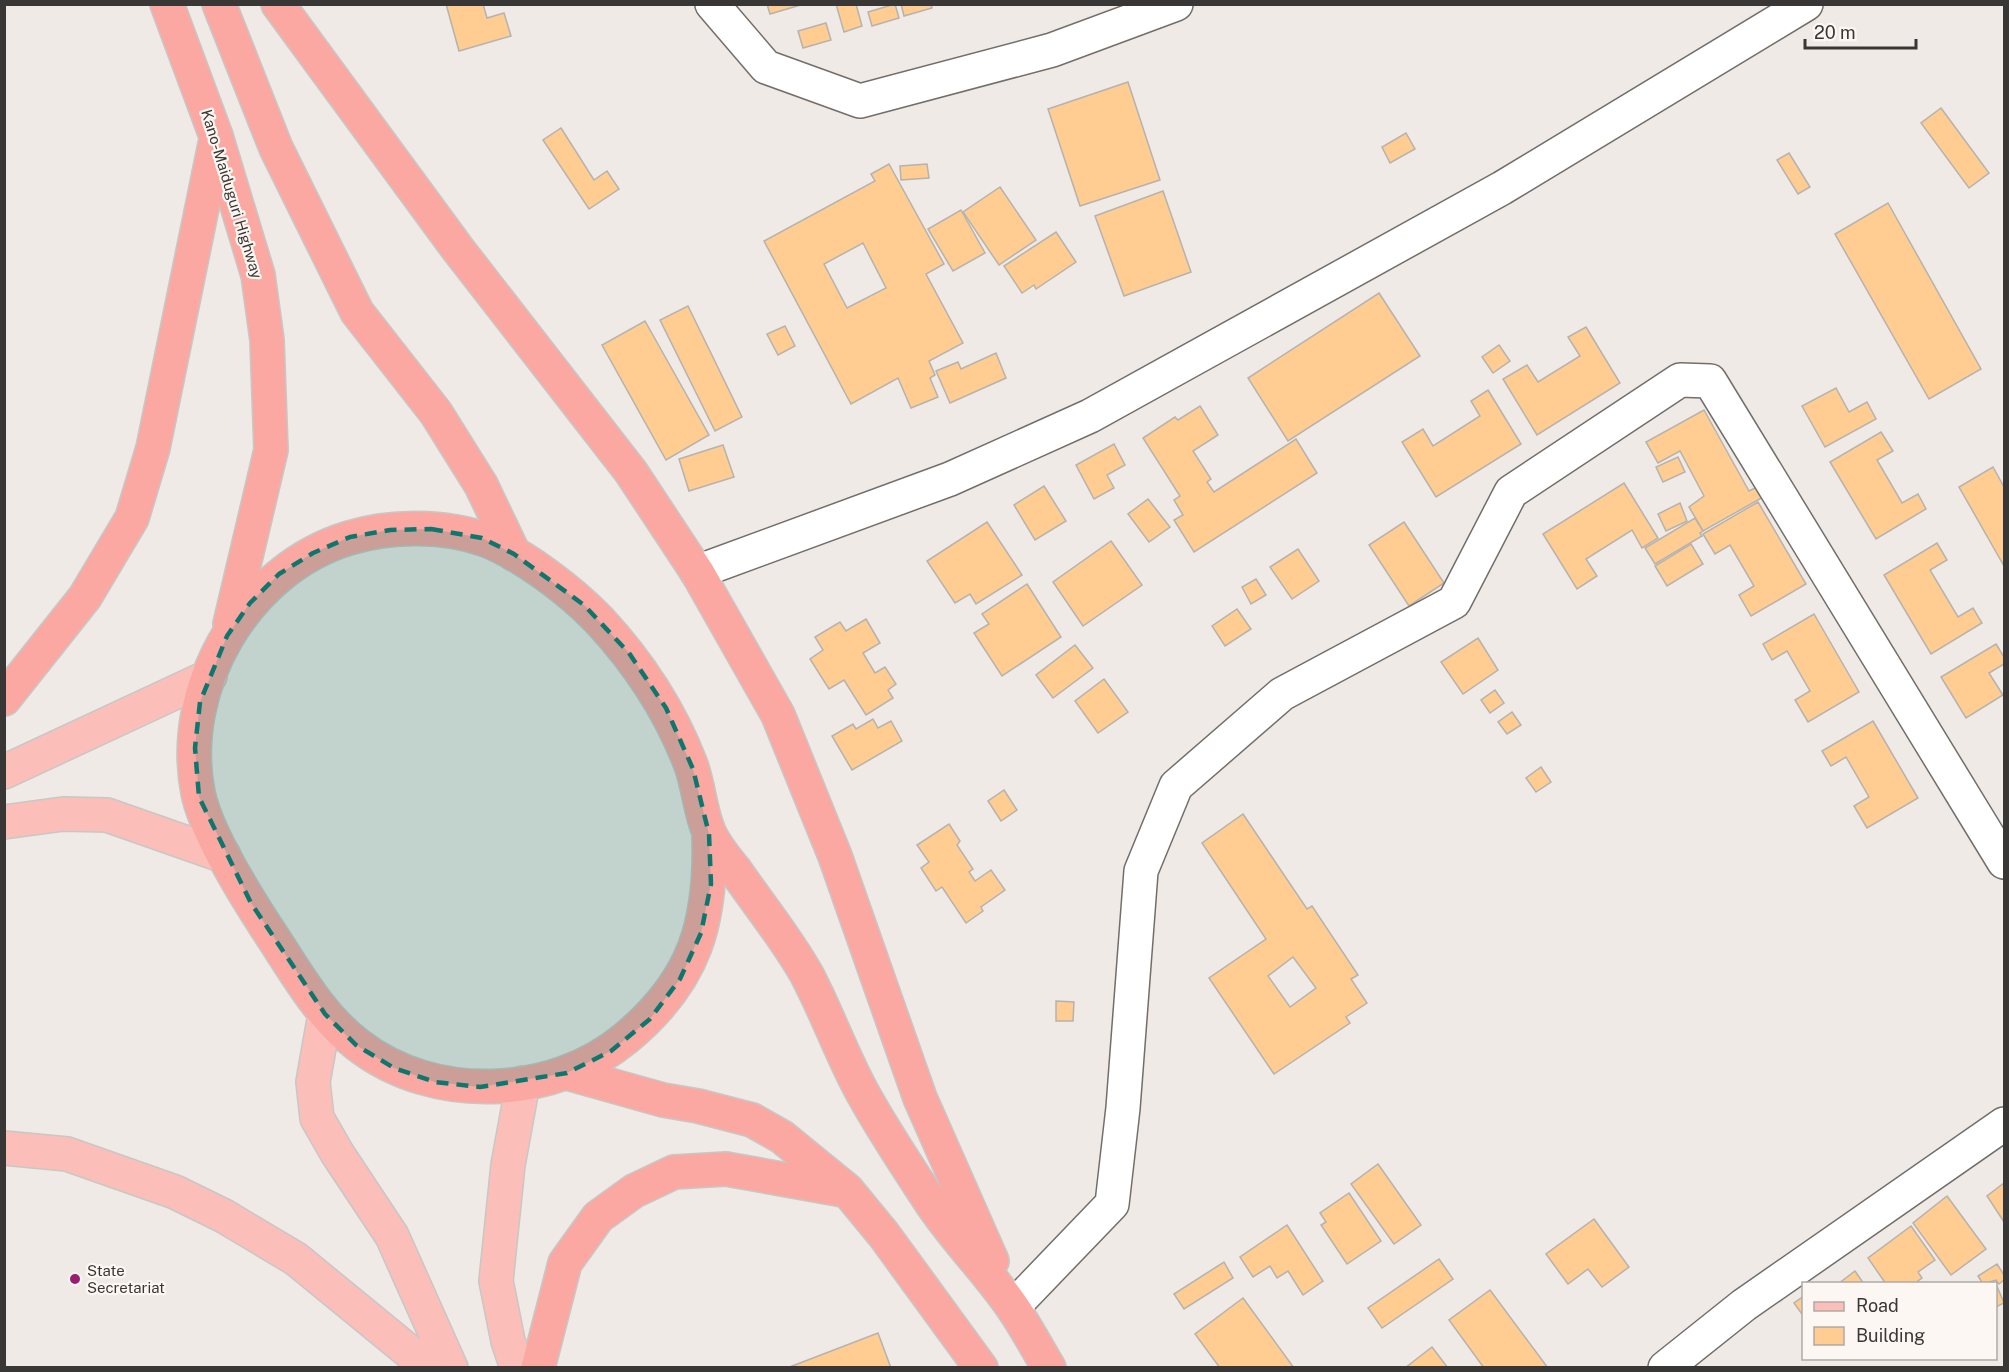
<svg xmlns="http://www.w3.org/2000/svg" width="2009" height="1372" viewBox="0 0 2009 1372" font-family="'Public Sans',sans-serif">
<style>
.building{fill:#ffcc91;stroke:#b6b2ad;stroke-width:1.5;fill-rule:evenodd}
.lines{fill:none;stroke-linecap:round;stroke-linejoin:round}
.minor-casing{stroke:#726e6a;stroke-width:36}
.primary-casing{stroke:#c8c7c6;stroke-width:36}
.trunk-casing{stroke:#c8c7c6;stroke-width:36}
.minor{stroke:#fff;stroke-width:33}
.primary{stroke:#fcbeb9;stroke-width:33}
.trunk{stroke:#fba8a2;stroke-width:33}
.marked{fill:#0f766e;fill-opacity:0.2;stroke:#0f766e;stroke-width:4.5;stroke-dasharray:12 8;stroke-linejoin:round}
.poi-dot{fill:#9c1c71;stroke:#fcf7f2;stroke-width:2}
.labels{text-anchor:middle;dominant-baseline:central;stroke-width:4.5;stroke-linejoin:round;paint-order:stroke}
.street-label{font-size:15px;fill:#393735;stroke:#fcf7f2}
.poi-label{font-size:15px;fill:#393735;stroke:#fcf7f2;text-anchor:start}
</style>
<rect width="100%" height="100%" fill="#efeae5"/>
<g class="building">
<path d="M 446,4 L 483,4 L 487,18 L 504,13 L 511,36 L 459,51 Z"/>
<path d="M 767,4 L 804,4 L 770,14 Z"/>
<path d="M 836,4 L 856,4 L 862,26 L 844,32 Z"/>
<path d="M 895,4 L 899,18 L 872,26 L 868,12 Z"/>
<path d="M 901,4 L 931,4 L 932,8 L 904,16 Z"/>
<path d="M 826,23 L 831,40 L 803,48 L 798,31 Z"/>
<path d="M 1128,82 L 1160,180 L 1080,206 L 1048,109 Z"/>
<path d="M 1941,108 L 1989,173 L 1969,188 L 1921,123 Z"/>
<path d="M 561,128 L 594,180 L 607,171 L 619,189 L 589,209 L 543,140 Z"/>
<path d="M 1406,133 L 1415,149 L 1390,163 L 1382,147 Z"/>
<path d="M 1789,153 L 1810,187 L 1798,194 L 1777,160 Z"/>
<path d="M 889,164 L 944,264 L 926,274 L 963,343 L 929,361 L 935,375 L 930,378 L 938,397 L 911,408 L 898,378 L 851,404 L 764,241 L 875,181 L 871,174 ZM 863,243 L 886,288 L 847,308 L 824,264 Z"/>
<path d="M 927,164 L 929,178 L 901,180 L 900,166 Z"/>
<path d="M 1000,187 L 1036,240 L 999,265 L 963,212 Z"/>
<path d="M 1163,191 L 1191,272 L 1124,296 L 1095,216 Z"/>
<path d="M 1888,203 L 1981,369 L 1929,399 L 1835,234 Z"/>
<path d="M 961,210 L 985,253 L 953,271 L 928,229 Z"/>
<path d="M 1056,232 L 1076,262 L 1036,289 L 1034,285 L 1022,293 L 1004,266 Z"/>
<path d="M 1379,293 L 1420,356 L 1288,441 L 1248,378 Z"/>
<path d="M 688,306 L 742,417 L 715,431 L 660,320 Z"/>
<path d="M 645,321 L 709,435 L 666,460 L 602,345 Z"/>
<path d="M 785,326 L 795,346 L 778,355 L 767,334 Z"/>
<path d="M 1586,327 L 1620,383 L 1537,435 L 1503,379 L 1527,365 L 1538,382 L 1580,356 L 1568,337 Z"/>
<path d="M 1499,345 L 1510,361 L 1493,373 L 1482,357 Z"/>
<path d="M 996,353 L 1006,378 L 950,403 L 936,371 L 958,362 L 961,369 Z"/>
<path d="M 1836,388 L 1849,412 L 1867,402 L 1876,419 L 1825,447 L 1802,406 Z"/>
<path d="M 1488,390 L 1521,444 L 1436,497 L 1402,442 L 1423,429 L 1433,446 L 1480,416 L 1471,401 Z"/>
<path d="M 1200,406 L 1218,435 L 1193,451 L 1211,479 L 1207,482 L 1214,492 L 1296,439 L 1317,473 L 1194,552 L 1174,520 L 1183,515 L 1174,500 L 1180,496 L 1143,438 L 1175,417 L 1178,420 Z"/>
<path d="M 1704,410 L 1749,491 L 1759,486 L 1765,496 L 1703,531 L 1689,507 L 1704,496 L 1680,451 L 1658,463 L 1646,442 Z"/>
<path d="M 1881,432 L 1893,451 L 1877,460 L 1902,503 L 1918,494 L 1926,509 L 1876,539 L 1830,462 Z"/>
<path d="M 1114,444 L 1125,465 L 1107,475 L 1114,488 L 1094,499 L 1076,465 Z"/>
<path d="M 723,445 L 734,477 L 689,491 L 679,459 Z"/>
<path d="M 1678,457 L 1685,472 L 1663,482 L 1656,467 Z"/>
<path d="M 1993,467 L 2004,487 L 2004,566 L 1959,487 Z"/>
<path d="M 1624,483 L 1658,538 L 1642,548 L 1632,530 L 1586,559 L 1597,576 L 1577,589 L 1543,534 Z"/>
<path d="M 1044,486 L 1066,521 L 1035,540 L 1014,505 Z"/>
<path d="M 1148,499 L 1170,527 L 1149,542 L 1128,514 Z"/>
<path d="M 1758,502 L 1806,584 L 1751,616 L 1739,595 L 1754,586 L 1730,545 L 1715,554 L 1703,534 Z"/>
<path d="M 1680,503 L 1687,521 L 1666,531 L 1658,514 Z"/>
<path d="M 1695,518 L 1703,531 L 1700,533 L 1702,536 L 1655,564 L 1645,548 Z"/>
<path d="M 987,522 L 1022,575 L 976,604 L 970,594 L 955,603 L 927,561 Z"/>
<path d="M 1404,522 L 1444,583 L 1409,606 L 1369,545 Z"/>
<path d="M 1111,541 L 1142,585 L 1083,626 L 1053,582 Z"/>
<path d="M 1937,543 L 1947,560 L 1930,570 L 1958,617 L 1973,608 L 1982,623 L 1931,654 L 1884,575 Z"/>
<path d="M 1691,544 L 1703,564 L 1667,586 L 1655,566 Z"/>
<path d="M 1298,549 L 1319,581 L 1292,599 L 1270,567 Z"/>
<path d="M 1256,579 L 1266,595 L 1251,604 L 1242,587 Z"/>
<path d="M 1027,584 L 1061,637 L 1002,676 L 974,633 L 989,624 L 982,614 Z"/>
<path d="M 1237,609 L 1251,629 L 1225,646 L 1212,626 Z"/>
<path d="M 1814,614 L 1859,692 L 1808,722 L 1795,700 L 1810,691 L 1787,651 L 1772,660 L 1763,644 Z"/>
<path d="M 866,619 L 880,643 L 863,653 L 875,673 L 885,667 L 896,684 L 888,690 L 893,698 L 866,715 L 844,680 L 829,689 L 810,659 L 823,650 L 815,637 L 840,622 L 846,631 Z"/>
<path d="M 1478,638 L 1498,670 L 1463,694 L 1441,662 Z"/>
<path d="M 1996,644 L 2004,657 L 2004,664 L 1989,673 L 2003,695 L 1966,718 L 1941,677 Z"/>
<path d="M 1075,645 L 1093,668 L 1053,698 L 1036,675 Z"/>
<path d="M 1104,679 L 1128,712 L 1098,733 L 1075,701 Z"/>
<path d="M 1495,690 L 1504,703 L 1490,713 L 1481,700 Z"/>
<path d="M 1512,712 L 1521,725 L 1507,734 L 1498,722 Z"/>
<path d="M 873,719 L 878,728 L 891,721 L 902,741 L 852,770 L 832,736 L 853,724 L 856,729 Z"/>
<path d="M 1873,721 L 1918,798 L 1867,828 L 1854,806 L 1869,797 L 1846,757 L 1831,766 L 1822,751 Z"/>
<path d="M 1541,767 L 1551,782 L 1536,792 L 1526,778 Z"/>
<path d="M 1004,790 L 1017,810 L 1001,821 L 988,801 Z"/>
<path d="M 1243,814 L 1307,909 L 1312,906 L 1358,975 L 1351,979 L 1367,1003 L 1346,1017 L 1350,1023 L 1274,1074 L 1209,978 L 1266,939 L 1202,843 ZM 1293,957 L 1316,988 L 1290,1007 L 1268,976 Z"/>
<path d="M 949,824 L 960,841 L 957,845 L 973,869 L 969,872 L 975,881 L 991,870 L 1005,890 L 981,907 L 983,911 L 966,923 L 942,887 L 936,891 L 921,868 L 929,862 L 917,845 Z"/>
<path d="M 1056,1001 L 1074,1002 L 1073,1021 L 1056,1021 Z"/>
<path d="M 1378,1164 L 1421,1225 L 1394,1244 L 1351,1184 Z"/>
<path d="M 2004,1183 L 2004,1222 L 1987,1196 Z"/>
<path d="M 1349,1193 L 1381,1241 L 1347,1264 L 1321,1225 L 1326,1222 L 1320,1213 Z"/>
<path d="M 1947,1196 L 1986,1249 L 1951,1275 L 1913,1223 Z"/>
<path d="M 1594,1219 L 1629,1267 L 1602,1287 L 1588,1269 L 1568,1284 L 1546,1254 Z"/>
<path d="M 1287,1225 L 1323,1281 L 1303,1295 L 1288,1271 L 1277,1278 L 1270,1266 L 1253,1277 L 1240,1257 Z"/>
<path d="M 1911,1226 L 1935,1260 L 1918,1272 L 1922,1278 L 1918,1281 L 1920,1284 L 1886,1284 L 1868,1258 Z"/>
<path d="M 1439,1259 L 1453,1279 L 1382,1328 L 1368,1308 Z"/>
<path d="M 1224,1262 L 1233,1278 L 1184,1309 L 1174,1294 Z"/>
<path d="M 1997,1264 L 2004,1275 L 2004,1280 L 1999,1284 L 1996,1280 L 1983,1284 L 1978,1276 Z"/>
<path d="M 1855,1271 L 1864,1284 L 1838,1284 Z"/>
<path d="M 1996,1284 L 2004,1303 L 1996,1307 Z"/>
<path d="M 1490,1290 L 1548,1368 L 1484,1368 L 1449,1320 Z"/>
<path d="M 1804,1296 L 1804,1317 L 1794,1303 Z"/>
<path d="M 1243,1298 L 1294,1368 L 1220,1368 L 1195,1334 Z"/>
<path d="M 878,1333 L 891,1368 L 787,1368 Z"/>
<path d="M 1432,1347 L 1448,1368 L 1405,1368 Z"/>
</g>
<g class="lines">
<g class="minor-casing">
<g id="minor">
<path d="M 712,4 L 766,67 L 860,101 L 1052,50 L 1176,4"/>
<path d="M 697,572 L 950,479 L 1090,416 L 1502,188 L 1806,4"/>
<path d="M 1013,1307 L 1112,1204 L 1123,1108 L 1141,871 L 1176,786 L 1282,694 L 1454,602 L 1511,492 L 1680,380 L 1710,381 L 2004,862"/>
<path d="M 1665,1368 L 1744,1305 L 2004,1124"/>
</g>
</g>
<g class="primary-casing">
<g id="primary">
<path d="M 4,772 L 210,676"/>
<path d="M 4,822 L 63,814 L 107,815 L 224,856"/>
<path d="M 325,1014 L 313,1082 L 317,1118 L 337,1153 L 392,1236 L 451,1368"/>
<path d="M 4,1148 L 67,1154 L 175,1192 L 224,1216 L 296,1259 L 429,1368"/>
<path d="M 517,1368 L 508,1341 L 496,1281 L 508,1165 L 523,1083"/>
</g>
</g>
<g class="trunk-casing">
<g id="trunk">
<path d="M 167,4 L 216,136 L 258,275 L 267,340 L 271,450 L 230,624"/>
<path d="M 219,4 L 276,148 L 357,312 L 436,413 L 481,485 L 514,554"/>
<path d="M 278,4 L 457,248 L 631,472 L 697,572 L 778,715 L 835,856 L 920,1098 L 992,1261"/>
<path d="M 4,699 L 85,597 L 132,518 L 153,448 L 215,144"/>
<path d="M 709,834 C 712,921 696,980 626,1038 C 553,1099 434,1104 358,1045 C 318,1015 293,967 266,927 C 244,893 206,832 198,793 C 177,687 246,569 349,538 C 391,525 446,525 486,540 C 524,555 571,591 599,620 C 639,663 670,710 691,765 C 699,787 700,811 709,832 C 715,846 726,859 735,870 C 759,905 787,939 807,975 C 827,1013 841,1053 861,1090 C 881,1127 905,1163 928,1198 C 953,1237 987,1270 1013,1308 C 1026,1327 1037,1348 1049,1368"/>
<path d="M 567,1073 L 663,1100 L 698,1106 L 752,1120 L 782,1137 L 847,1190 L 884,1235 L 981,1368"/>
<path d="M 538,1368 L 565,1263 L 598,1217 L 634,1191 L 674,1172 L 726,1169 L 843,1190"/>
</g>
</g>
<use href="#minor" class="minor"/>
<use href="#primary" class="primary"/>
<use href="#trunk" class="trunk"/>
</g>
<path class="marked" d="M 431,529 L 482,538 L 514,554 L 584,605 L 629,653 L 666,708 L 693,769 L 709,834 L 711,884 L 701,933 L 680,979 L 650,1019 L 611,1051 L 567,1073 L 480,1087 L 435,1082 L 394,1068 L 356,1045 L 325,1014 L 251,903 L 199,797 L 195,748 L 200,702 L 227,636 L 250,603 L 279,574 L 313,553 L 350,537 L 390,530 Z"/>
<circle class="poi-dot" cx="75" cy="1279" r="6"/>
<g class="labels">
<g class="street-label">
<text transform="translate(232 194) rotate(73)">Kano-Maiduguri Highway</text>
</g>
<g class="poi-label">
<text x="87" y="1270">State<tspan x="87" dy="17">Secretariat</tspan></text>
</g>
</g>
<rect width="2009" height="1372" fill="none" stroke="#393735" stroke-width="12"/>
<rect x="1802" y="1282" width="195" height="78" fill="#fcf7f2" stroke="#aeaaa6" stroke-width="1.5"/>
<rect x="1814" y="1302" width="30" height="9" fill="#fcbeb9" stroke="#aeaaa6" stroke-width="1.5"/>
<text x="1856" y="1312" font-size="18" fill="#393735">Road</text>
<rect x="1814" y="1327" width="30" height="18" fill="#ffcc91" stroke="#aeaaa6" stroke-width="1.5"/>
<text x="1856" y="1342" font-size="18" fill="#393735">Building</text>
<path d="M1805 39v9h111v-9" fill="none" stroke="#393735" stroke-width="3"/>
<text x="1814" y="39" font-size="18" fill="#393735" stroke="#fcf7f2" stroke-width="4.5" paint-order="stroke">20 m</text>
</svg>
